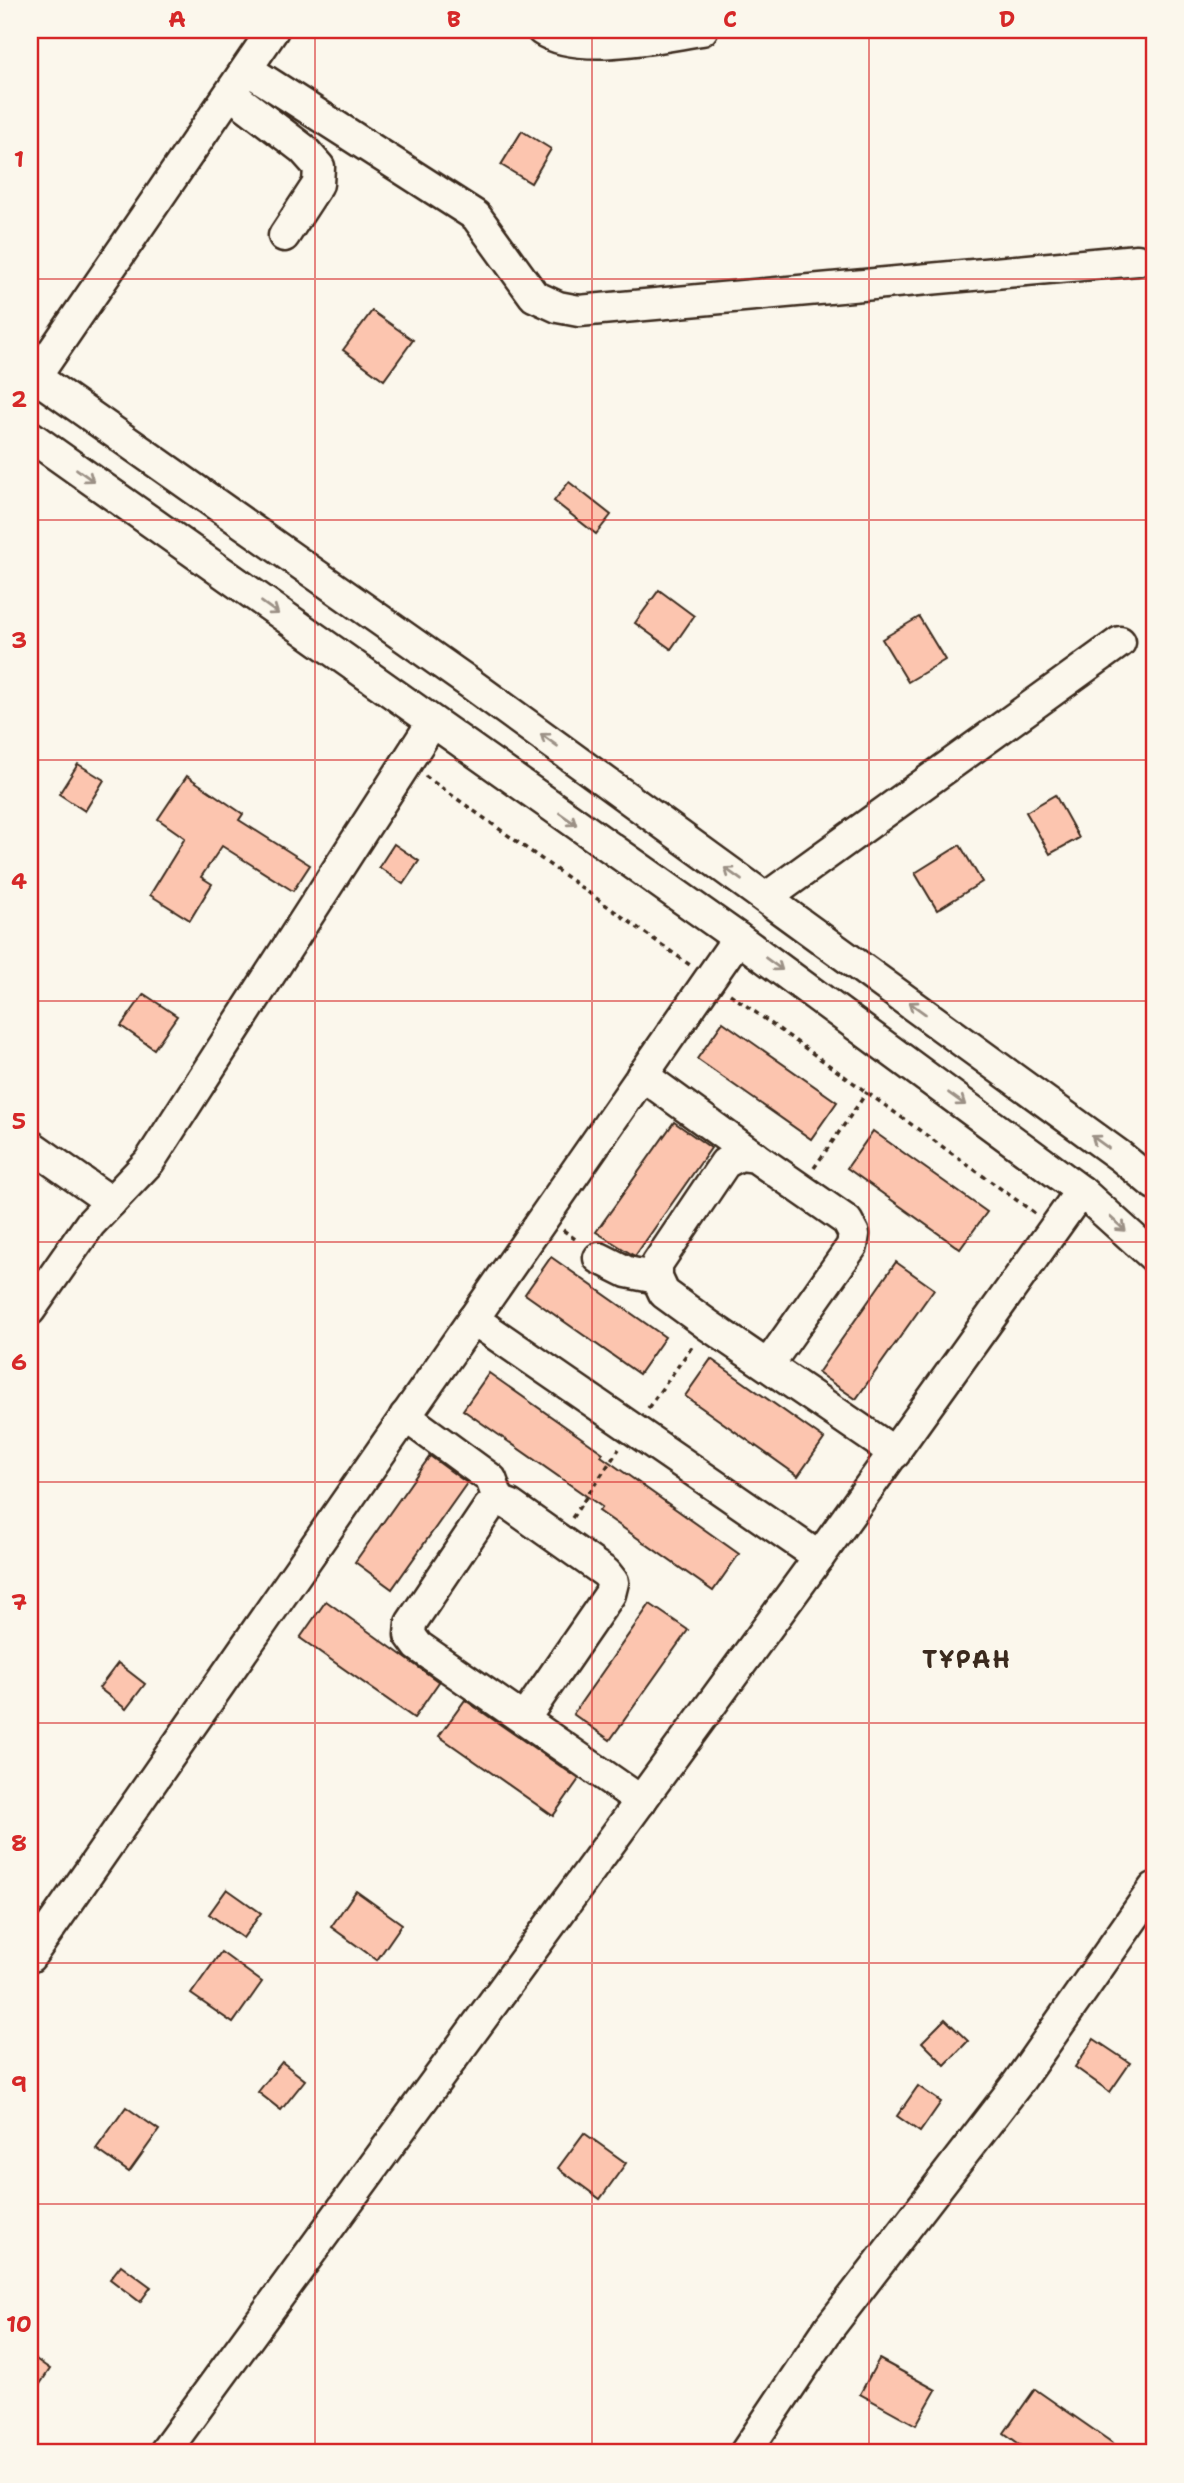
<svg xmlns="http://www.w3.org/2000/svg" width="1184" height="2483" viewBox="0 0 1184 2483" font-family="'Shantell Sans',sans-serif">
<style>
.building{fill:#fcc5af;stroke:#3b2a1e;stroke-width:2}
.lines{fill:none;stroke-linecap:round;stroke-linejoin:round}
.minor-casing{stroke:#3b2a1e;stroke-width:35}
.path{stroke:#3b2a1e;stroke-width:3.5;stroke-dasharray:5 5;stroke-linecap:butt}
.minor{stroke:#fbf7ec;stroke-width:30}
.oneway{stroke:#9b9085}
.grid{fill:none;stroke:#d62828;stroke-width:2;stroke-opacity:0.55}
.labels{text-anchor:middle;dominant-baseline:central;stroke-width:5;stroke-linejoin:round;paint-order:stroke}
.district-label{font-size:24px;font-weight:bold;letter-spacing:2px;fill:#3b2a1e;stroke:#fbf7ec}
.neatline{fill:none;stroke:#d62828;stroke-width:2.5}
.grid-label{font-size:23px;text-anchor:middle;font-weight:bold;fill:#d62828}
</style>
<rect width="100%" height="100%" fill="#fbf7ec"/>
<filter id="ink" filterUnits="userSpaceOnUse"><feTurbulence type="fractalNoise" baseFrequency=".0143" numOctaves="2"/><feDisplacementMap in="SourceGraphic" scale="14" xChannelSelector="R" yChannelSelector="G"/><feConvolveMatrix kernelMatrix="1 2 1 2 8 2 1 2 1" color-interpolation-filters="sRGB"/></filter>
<g filter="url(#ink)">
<g class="building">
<path d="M 522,131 L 551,149 L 531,183 L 501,165 Z"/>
<path d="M 372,311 L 413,340 L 384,380 L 343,350 Z"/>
<path d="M 569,482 L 611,515 L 596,534 L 554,501 Z"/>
<path d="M 659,590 L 694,616 L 671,649 L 635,623 Z"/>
<path d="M 919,617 L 945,660 L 908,682 L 882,639 Z"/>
<path d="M 78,764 L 104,780 L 85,811 L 59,794 Z"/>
<path d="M 187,776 L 243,814 L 239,820 L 310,865 L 293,891 L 222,846 L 201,877 L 212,884 L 190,920 L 150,895 L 185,838 L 158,819 Z"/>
<path d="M 1055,795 L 1079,838 L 1050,854 L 1026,812 Z"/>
<path d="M 394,844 L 419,861 L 403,884 L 379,867 Z"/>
<path d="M 960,845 L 982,882 L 937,910 L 915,873 Z"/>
<path d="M 144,994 L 177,1016 L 154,1049 L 121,1026 Z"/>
<path d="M 723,1022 L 837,1102 L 811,1139 L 697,1059 Z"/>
<path d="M 674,1122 L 711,1148 L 635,1256 L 633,1255 L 596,1232 Z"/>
<path d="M 873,1131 L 987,1212 L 960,1249 L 847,1168 Z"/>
<path d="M 551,1257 L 665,1337 L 639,1374 L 525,1294 Z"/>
<path d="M 896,1262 L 934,1289 L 856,1399 L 818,1373 Z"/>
<path d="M 711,1359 L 824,1439 L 798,1476 L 685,1396 Z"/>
<path d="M 489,1373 L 603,1453 L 601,1456 L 739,1554 L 713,1591 L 599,1511 L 602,1507 L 463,1410 Z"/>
<path d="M 430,1456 L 467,1483 L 392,1589 L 355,1562 Z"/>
<path d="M 326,1601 L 439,1682 L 414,1718 L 300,1638 Z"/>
<path d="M 650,1604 L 688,1630 L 610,1740 L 573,1714 Z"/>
<path d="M 118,1663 L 145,1684 L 126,1709 L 99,1688 Z"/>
<path d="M 465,1700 L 579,1779 L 553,1816 L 439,1736 Z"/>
<path d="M 227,1889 L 261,1913 L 243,1938 L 209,1914 Z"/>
<path d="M 356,1891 L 402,1924 L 377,1960 L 331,1927 Z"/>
<path d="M 221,1952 L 262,1982 L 233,2023 L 191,1994 Z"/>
<path d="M 945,2019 L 968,2041 L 945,2065 L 922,2042 Z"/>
<path d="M 1094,2039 L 1130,2063 L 1110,2092 L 1075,2067 Z"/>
<path d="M 282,2062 L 305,2080 L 281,2110 L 258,2092 Z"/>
<path d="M 918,2086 L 941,2102 L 920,2132 L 897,2116 Z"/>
<path d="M 126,2107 L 159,2130 L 129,2172 L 96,2149 Z"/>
<path d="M 584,2133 L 626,2163 L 600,2199 L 558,2168 Z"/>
<path d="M 121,2265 L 151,2287 L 140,2302 L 110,2279 Z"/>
<path d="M 30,2355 L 50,2369 L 30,2399 Z"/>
<path d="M 879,2359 L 936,2390 L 916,2425 L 860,2394 Z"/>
<path d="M 1035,2389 L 1127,2453 L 1032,2453 L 1004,2433 Z"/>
</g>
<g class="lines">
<g class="minor-casing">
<g id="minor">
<path d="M 542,30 C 579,55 660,36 702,30"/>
<path d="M 247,69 L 476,216 L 534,296 L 558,307 L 579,311 L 1137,260"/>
<path d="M 231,94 L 303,149 L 319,167 L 318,184 L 284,236"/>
<path d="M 30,373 L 471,684 L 1120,1156 L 1154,1184"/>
<path d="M 30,385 L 273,30"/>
<path d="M 30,436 L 738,938 L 1081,1191 L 1154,1257"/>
<path d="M 766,898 L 1120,642"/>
<path d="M 642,1075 L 755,1157"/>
<path d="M 30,1145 L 111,1202"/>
<path d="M 599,1258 L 627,1272 L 657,1278"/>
<path d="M 30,1310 L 90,1224 L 149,1162 L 432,723"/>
<path d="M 473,1319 L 819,1557"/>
<path d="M 768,1365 L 852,1246 L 854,1234 L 847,1221 L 755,1157 L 740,1155 L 725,1163 L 657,1264 L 657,1278 L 664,1293 L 708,1325 L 895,1453"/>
<path d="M 405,1416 L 491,1479 L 499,1501"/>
<path d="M 524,1719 L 610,1594 L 613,1582 L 606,1573 L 510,1505 L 499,1501 L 489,1507 L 411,1623 L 410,1635 L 418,1646 L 641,1801"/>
<path d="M 30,1957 L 738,938"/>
<path d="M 164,2453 L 819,1557 L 1081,1191"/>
<path d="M 745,2453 L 829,2328 L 1017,2084 L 1154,1888"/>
</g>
</g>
<g class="path">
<path d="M 425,776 L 690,965"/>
<path d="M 730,994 L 1036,1214"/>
<path d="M 814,1168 L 867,1092"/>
<path d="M 563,1230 L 579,1242"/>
<path d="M 648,1408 L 694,1344"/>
<path d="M 572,1518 L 619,1449"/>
</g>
<use href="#minor" class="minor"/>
</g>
<defs><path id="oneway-shaft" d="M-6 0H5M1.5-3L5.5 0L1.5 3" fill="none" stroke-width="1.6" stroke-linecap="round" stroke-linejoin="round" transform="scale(1.75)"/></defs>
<g class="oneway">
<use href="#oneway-shaft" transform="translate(85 475) rotate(36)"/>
<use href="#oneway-shaft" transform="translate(270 608) rotate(36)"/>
<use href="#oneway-shaft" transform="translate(549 740) rotate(-144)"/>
<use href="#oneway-shaft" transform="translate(568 819) rotate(35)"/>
<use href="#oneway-shaft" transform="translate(733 874) rotate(-144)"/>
<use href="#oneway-shaft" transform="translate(774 964) rotate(36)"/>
<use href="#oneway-shaft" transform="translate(917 1008) rotate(-144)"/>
<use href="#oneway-shaft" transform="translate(957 1099) rotate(36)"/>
<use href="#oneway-shaft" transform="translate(1100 1142) rotate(-144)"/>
<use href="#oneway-shaft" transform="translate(1118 1224) rotate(42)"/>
</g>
</g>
<path class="grid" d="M 315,30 L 315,2453M 592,30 L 592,2453M 869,30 L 869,2453M 30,279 L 1154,279M 30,520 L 1154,520M 30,760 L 1154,760M 30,1001 L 1154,1001M 30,1242 L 1154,1242M 30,1482 L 1154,1482M 30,1723 L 1154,1723M 30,1963 L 1154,1963M 30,2204 L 1154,2204"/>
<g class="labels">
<g class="district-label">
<text x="967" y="1660">ТҰРАН</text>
</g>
</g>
<rect width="1184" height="2483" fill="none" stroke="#fbf7ec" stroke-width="77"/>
<rect x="38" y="38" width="1108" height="2406" class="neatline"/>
<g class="grid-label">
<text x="177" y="27">A</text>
<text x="454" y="27">B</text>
<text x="730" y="27">C</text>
<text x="1007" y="27">D</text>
<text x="19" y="167">1</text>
<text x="19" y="407">2</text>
<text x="19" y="648">3</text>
<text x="19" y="889">4</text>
<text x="19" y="1129">5</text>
<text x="19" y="1370">6</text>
<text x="19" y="1610">7</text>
<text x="19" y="1851">8</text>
<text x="19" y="2092">9</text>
<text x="19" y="2332">10</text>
</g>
</svg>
